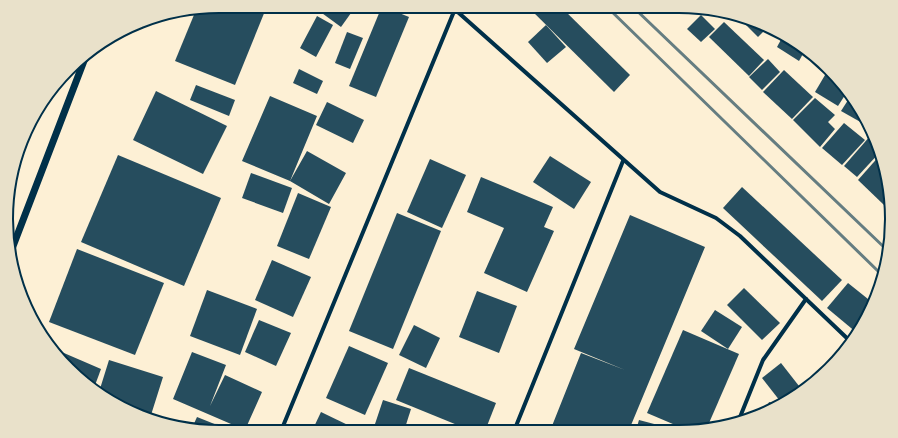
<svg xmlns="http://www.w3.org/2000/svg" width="898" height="438" viewBox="0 0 898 438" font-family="Commissioner,sans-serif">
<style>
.building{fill:#264d5e}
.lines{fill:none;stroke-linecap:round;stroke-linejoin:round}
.minor{stroke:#003049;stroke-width:4}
.tertiary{stroke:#003049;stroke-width:7}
.rail{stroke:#657d81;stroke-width:3}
.rim{fill:none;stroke:#003049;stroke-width:2}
</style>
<rect width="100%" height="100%" fill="#fdf0d5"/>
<g class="building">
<path d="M 219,6 L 267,6 L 235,85 L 175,61 L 196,10 Z"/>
<path d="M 316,6 L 356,6 L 341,27 L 315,8 Z"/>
<path d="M 382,6 L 409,17 L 376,97 L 349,86 Z"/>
<path d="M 527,6 L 560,6 L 630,75 L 614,92 Z"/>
<path d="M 701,15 L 715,29 L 701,42 L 687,29 Z"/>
<path d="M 317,16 L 333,25 L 316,57 L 300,48 Z"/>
<path d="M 740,19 L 768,27 L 758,37 Z"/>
<path d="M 724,22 L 764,60 L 749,76 L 709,37 Z"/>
<path d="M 546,25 L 566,47 L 547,63 L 528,42 Z"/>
<path d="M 347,32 L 363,38 L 350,69 L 335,63 Z"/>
<path d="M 783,36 L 804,52 L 799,61 L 777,47 Z"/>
<path d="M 768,59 L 780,72 L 762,90 L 749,77 Z"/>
<path d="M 299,69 L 323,81 L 317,94 L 293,83 Z"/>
<path d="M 784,70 L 813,97 L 792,119 L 763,92 Z"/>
<path d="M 828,70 L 839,78 L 847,92 L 838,106 L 815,92 Z"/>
<path d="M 196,85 L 235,100 L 229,116 L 190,100 Z"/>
<path d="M 156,91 L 227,126 L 203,174 L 133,140 Z"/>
<path d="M 270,96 L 317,116 L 290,181 L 307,151 L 346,173 L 329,204 L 290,181 L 242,161 Z"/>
<path d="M 850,97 L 865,123 L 864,124 L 841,111 Z"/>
<path d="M 815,98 L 835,115 L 828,122 L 835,129 L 820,147 L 793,120 Z"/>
<path d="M 327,102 L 364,120 L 353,143 L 316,125 Z"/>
<path d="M 844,123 L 865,140 L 842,165 L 822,148 Z"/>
<path d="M 871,135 L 881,151 L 857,177 L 844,166 Z"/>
<path d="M 881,154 L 887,201 L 884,205 L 858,180 Z"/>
<path d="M 118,155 L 221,198 L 184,286 L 81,242 Z"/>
<path d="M 550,156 L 591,182 L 574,209 L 533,182 Z"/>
<path d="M 430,159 L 466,175 L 442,228 L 407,212 Z"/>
<path d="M 251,173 L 292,188 L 283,213 L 242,198 Z"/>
<path d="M 481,177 L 553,207 L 544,227 L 554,231 L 527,292 L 484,273 L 504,228 L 467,212 Z"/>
<path d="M 742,187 L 842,280 L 822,301 L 723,208 Z"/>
<path d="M 298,193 L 331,207 L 309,259 L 277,246 Z"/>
<path d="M 397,213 L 441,231 L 393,349 L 349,331 Z"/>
<path d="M 630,215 L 705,247 L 629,430 L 550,431 L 581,353 L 625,370 L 574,349 Z"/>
<path d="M 77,249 L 164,283 L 135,355 L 49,322 Z"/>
<path d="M 272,260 L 311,277 L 293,317 L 255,300 Z"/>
<path d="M 848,283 L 873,303 L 870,313 L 857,333 L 827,308 Z"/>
<path d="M 744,288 L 780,323 L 762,340 L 727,305 Z"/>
<path d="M 207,290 L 257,309 L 240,355 L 190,336 Z"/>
<path d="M 477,291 L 517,306 L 499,353 L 459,337 Z"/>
<path d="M 715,310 L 742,327 L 728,349 L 701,331 Z"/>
<path d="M 259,320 L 291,333 L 276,366 L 245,352 Z"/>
<path d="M 414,325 L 440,338 L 426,368 L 399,355 Z"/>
<path d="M 683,330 L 739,354 L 706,430 L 687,430 L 647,413 Z"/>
<path d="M 349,346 L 388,363 L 365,415 L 326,398 Z"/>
<path d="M 57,350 L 101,369 L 94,388 L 69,370 L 56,353 Z"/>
<path d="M 192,352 L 226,365 L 210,406 L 225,375 L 262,392 L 245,430 L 173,399 Z"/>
<path d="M 109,360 L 163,377 L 151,415 L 149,417 L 127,411 L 128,408 L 116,404 L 99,392 Z"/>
<path d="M 781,363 L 799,386 L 780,401 L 762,378 Z"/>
<path d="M 409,368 L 496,403 L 485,431 L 472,431 L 396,400 Z"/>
<path d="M 383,400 L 411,409 L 404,431 L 385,431 L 374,427 Z"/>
<path d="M 769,402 L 778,405 L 765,413 Z"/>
<path d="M 321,412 L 352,427 L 350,431 L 312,431 Z"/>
<path d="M 197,417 L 232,431 L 205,432 L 192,428 Z"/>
<path d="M 639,420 L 677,430 L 636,430 Z"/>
</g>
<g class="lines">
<g class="minor">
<path d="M 451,6 L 660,192 L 716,218 L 740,236 L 851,342"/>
<path d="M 738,422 L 763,360 L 806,299"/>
<path d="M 281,431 L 455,9"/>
<path d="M 514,431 L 623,161"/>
</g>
<path class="tertiary" d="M 10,254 L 87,53"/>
<g class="rail">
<path d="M 606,6 L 881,274"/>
<path d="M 632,6 L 887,250"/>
</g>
</g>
<path d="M0 0H898V438H0ZM219 13H679A206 206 0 0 1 885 219V219A206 206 0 0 1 679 425H219A206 206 0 0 1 13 219V219A206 206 0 0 1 219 13Z" fill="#e9e1ca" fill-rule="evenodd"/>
<path class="rim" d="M219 13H679A206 206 0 0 1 885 219V219A206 206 0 0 1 679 425H219A206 206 0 0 1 13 219V219A206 206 0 0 1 219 13Z"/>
</svg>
